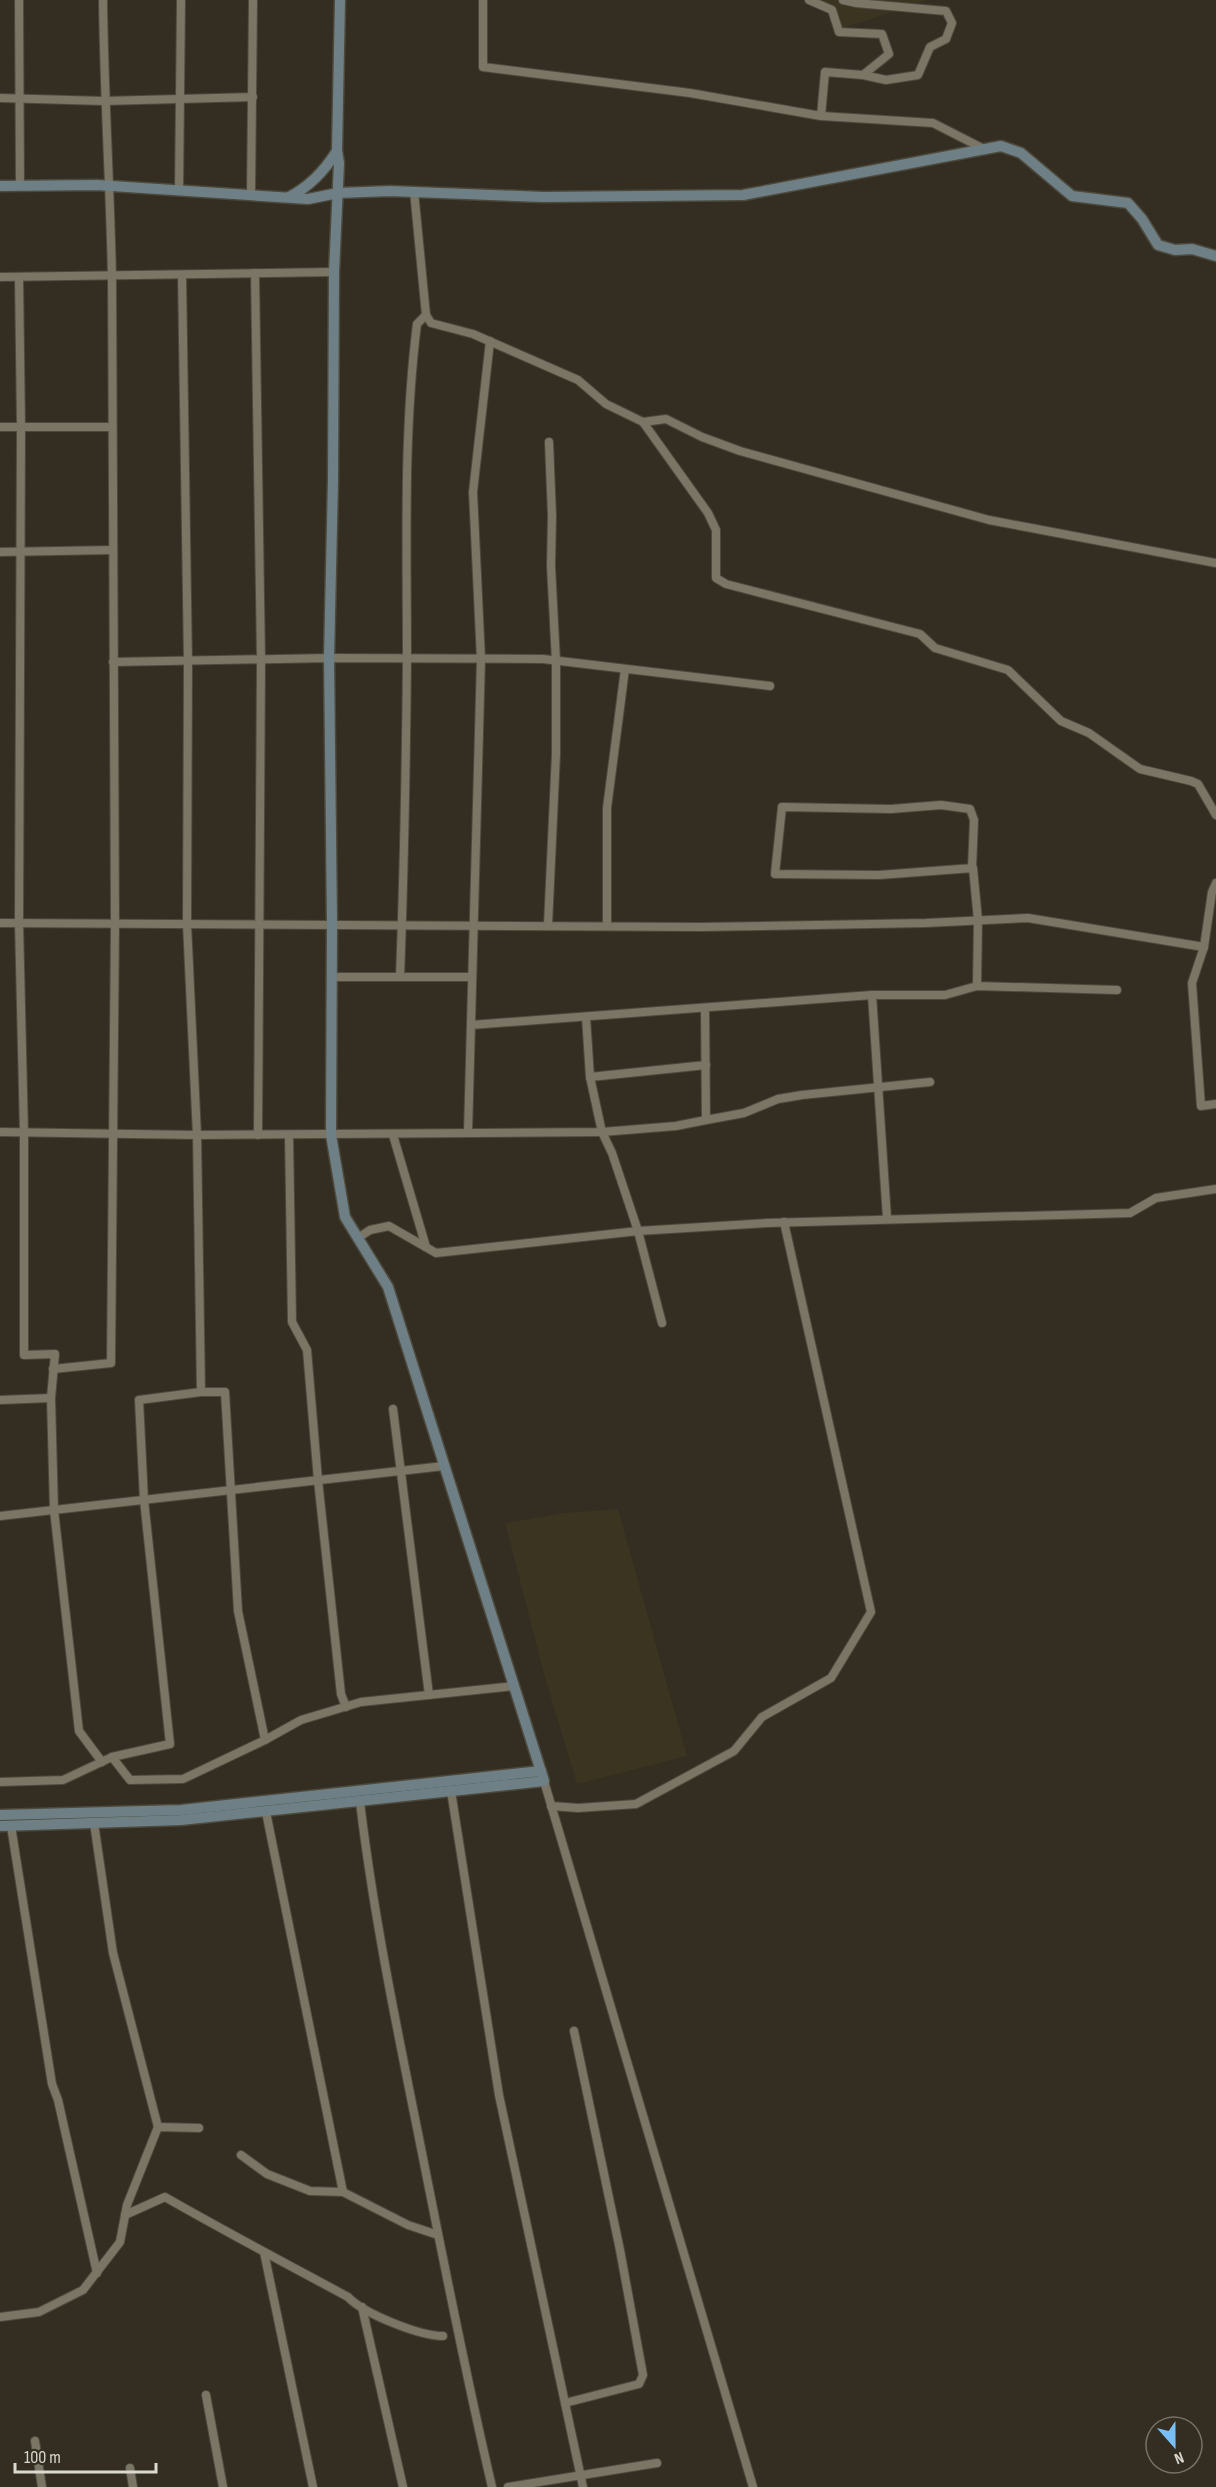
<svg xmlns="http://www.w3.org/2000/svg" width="1216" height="2487" viewBox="0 0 1216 2487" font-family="'Sofia Sans Condensed',sans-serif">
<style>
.built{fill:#3b3420}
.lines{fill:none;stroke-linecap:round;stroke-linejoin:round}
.street-casing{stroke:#4d493d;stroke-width:10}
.secondary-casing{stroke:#4d493d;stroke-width:13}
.street{stroke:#7a7565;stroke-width:8}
.secondary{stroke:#6e8085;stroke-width:10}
</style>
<rect width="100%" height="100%" fill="#332e21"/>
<g class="built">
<path d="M 819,0 L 927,0 L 914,4 L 897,3 L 895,11 L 843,28 L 834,6 Z"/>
<path d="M 618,1509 L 687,1756 L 577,1784 L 544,1674 L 505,1523 L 564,1513 Z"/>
</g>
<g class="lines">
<g class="street-casing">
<g id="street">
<path d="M 19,0 L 20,186"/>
<path d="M 483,0 L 483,67 L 690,93 L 821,116 L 933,123 L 984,149"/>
<path d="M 809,0 L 832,10 L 839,32 L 882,34 L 889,54 L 863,75 L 825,72 L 821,116"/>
<path d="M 843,0 L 856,3 L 946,11 L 952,23 L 946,39 L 930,47 L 918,75 L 886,80 L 863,75"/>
<path d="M 0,98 L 104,101 L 253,97"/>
<path d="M 179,191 L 181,0"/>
<path d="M 414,191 L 426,315 L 431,323 L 473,334 L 578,380 L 606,404 L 643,422 L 708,513 L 716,530 L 716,578 L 726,584 L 920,634 L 935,648 L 1008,670 L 1061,721 L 1089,733 L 1140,769 L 1191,781 L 1198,784 L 1216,815"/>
<path d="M 251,194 L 253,0"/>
<path d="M 255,273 L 261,660 L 258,1135"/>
<path d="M 182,275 L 188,662 L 187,924 L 197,1135 L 201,1392 L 225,1392 L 238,1611 L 265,1740"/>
<path d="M 0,277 L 334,272"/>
<path d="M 19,277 L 21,427 L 19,923 L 24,1133 L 24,1355 L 55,1354 L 51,1398 L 54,1510 L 79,1731 L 102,1762"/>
<path d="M 643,422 L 666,419 L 702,437 L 740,451 L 989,520 L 1216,563"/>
<path d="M 0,427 L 112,427"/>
<path d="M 0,552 L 113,550"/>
<path d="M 113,662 L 329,658 L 543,659 L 770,686"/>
<path d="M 972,868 L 974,820 L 970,809 L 941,805 L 891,809 L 782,807 L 775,874 L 879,875 L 973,868 L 978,920 L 977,986"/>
<path d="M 1216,883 L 1212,892 L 1204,947 L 1192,983 L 1201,1106 L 1216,1104"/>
<path d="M 0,923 L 701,927 L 926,923 L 1028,918 L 1204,947"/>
<path d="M 548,925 L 556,754 L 556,661 L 551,566 L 552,516 L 549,442"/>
<path d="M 607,926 L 607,808 L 625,669"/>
<path d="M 332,977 L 472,977"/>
<path d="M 400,977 C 404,871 406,765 407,659 C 407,547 403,435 417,324 L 426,315"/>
<path d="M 872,995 L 887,1218"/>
<path d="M 705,1008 L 706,1120"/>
<path d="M 586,1017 L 590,1077 L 602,1132 L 612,1153 L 638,1231 L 662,1323"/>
<path d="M 471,1025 L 872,995 L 945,995 L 977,986 L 1117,990"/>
<path d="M 590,1077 L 706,1065"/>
<path d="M 0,1132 L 197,1135 L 602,1132 L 676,1126 L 706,1120 L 744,1113 L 778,1099 L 802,1095 L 930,1082"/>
<path d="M 468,1133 L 481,659 L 473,492 L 490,341"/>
<path d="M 289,1135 L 292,1322 L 307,1350 L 318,1480 L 341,1694 L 346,1707"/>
<path d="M 393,1135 L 426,1247"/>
<path d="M 358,1238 L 370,1230 L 389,1226 L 436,1253 L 638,1231 L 767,1223 L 1130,1213 L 1156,1198 L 1216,1189"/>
<path d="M 53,1369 L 111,1363 L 115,923 L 112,277 C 110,184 104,92 103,0"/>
<path d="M 0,1400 L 51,1398"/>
<path d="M 393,1409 L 429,1695"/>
<path d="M 0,1516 L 444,1466"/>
<path d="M 112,1757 L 170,1744 L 144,1500 L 139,1400 L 201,1392"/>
<path d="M 544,1781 L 753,2487"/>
<path d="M 0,1782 L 63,1780 L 112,1757 L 130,1780 L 183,1779 L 265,1740 L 301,1720 L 361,1702 L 514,1686"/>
<path d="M 451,1791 L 499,2095 L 583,2487"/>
<path d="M 360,1802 C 373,1911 395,2019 417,2128 C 441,2248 464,2368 492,2487"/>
<path d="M 551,1806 L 578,1808 L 636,1804 L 734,1751 L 762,1717 L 831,1678 L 871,1612 L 784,1222"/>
<path d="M 266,1812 L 343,2192"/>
<path d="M 94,1823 L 113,1953 L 158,2127"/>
<path d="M 11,1826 L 52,2084 L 58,2100 L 97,2273"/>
<path d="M 241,2155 L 267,2174 L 310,2191 L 343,2192 L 408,2225 L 438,2235"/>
<path d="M 125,2215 L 165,2197 C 226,2232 287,2264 348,2297 C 364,2314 420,2336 443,2336"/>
<path d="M 264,2252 L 313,2487"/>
<path d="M 362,2307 L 403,2487"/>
<path d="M 0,2317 L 39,2312 L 83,2290 L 120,2242 L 127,2205 L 158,2127 L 199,2128"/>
<path d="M 206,2395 L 223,2487"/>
<path d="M 565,2403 L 639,2384 L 643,2375 L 620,2250 L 574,2031"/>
<path d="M 35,2441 L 42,2487"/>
<path d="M 130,2468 L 133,2487"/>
<path d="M 508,2487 L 657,2463"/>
</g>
</g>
<g class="secondary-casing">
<g id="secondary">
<path d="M 0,186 L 97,185 L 308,199 L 338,193 L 390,191 L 543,197 L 743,195 L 1001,146 L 1021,153 L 1072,196 L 1128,203 L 1142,219 L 1158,245 L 1175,250 L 1192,249 L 1216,256"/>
<path d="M 289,197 C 309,187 325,170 337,151 L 340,0"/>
<path d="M 0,1815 L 181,1810 L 541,1771"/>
<path d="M 0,1826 L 181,1820 L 544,1781 L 388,1287 L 345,1217 L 331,1135 L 332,925 L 329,658 L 333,480 L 334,272 L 339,163 L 337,151"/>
</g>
</g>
<use href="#street" class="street"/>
<use href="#secondary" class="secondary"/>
</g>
<g transform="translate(1174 2445) rotate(159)"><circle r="28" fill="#332e21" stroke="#777267" stroke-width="1.5"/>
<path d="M0-4.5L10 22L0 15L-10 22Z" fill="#78bff7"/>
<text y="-9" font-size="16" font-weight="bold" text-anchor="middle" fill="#dcd9d0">N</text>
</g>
<path d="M15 2463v9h141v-9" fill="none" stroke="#dcd9d0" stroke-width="3"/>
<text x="24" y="2463" font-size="18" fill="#dcd9d0" stroke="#332e21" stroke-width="4.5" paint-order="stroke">100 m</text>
</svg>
